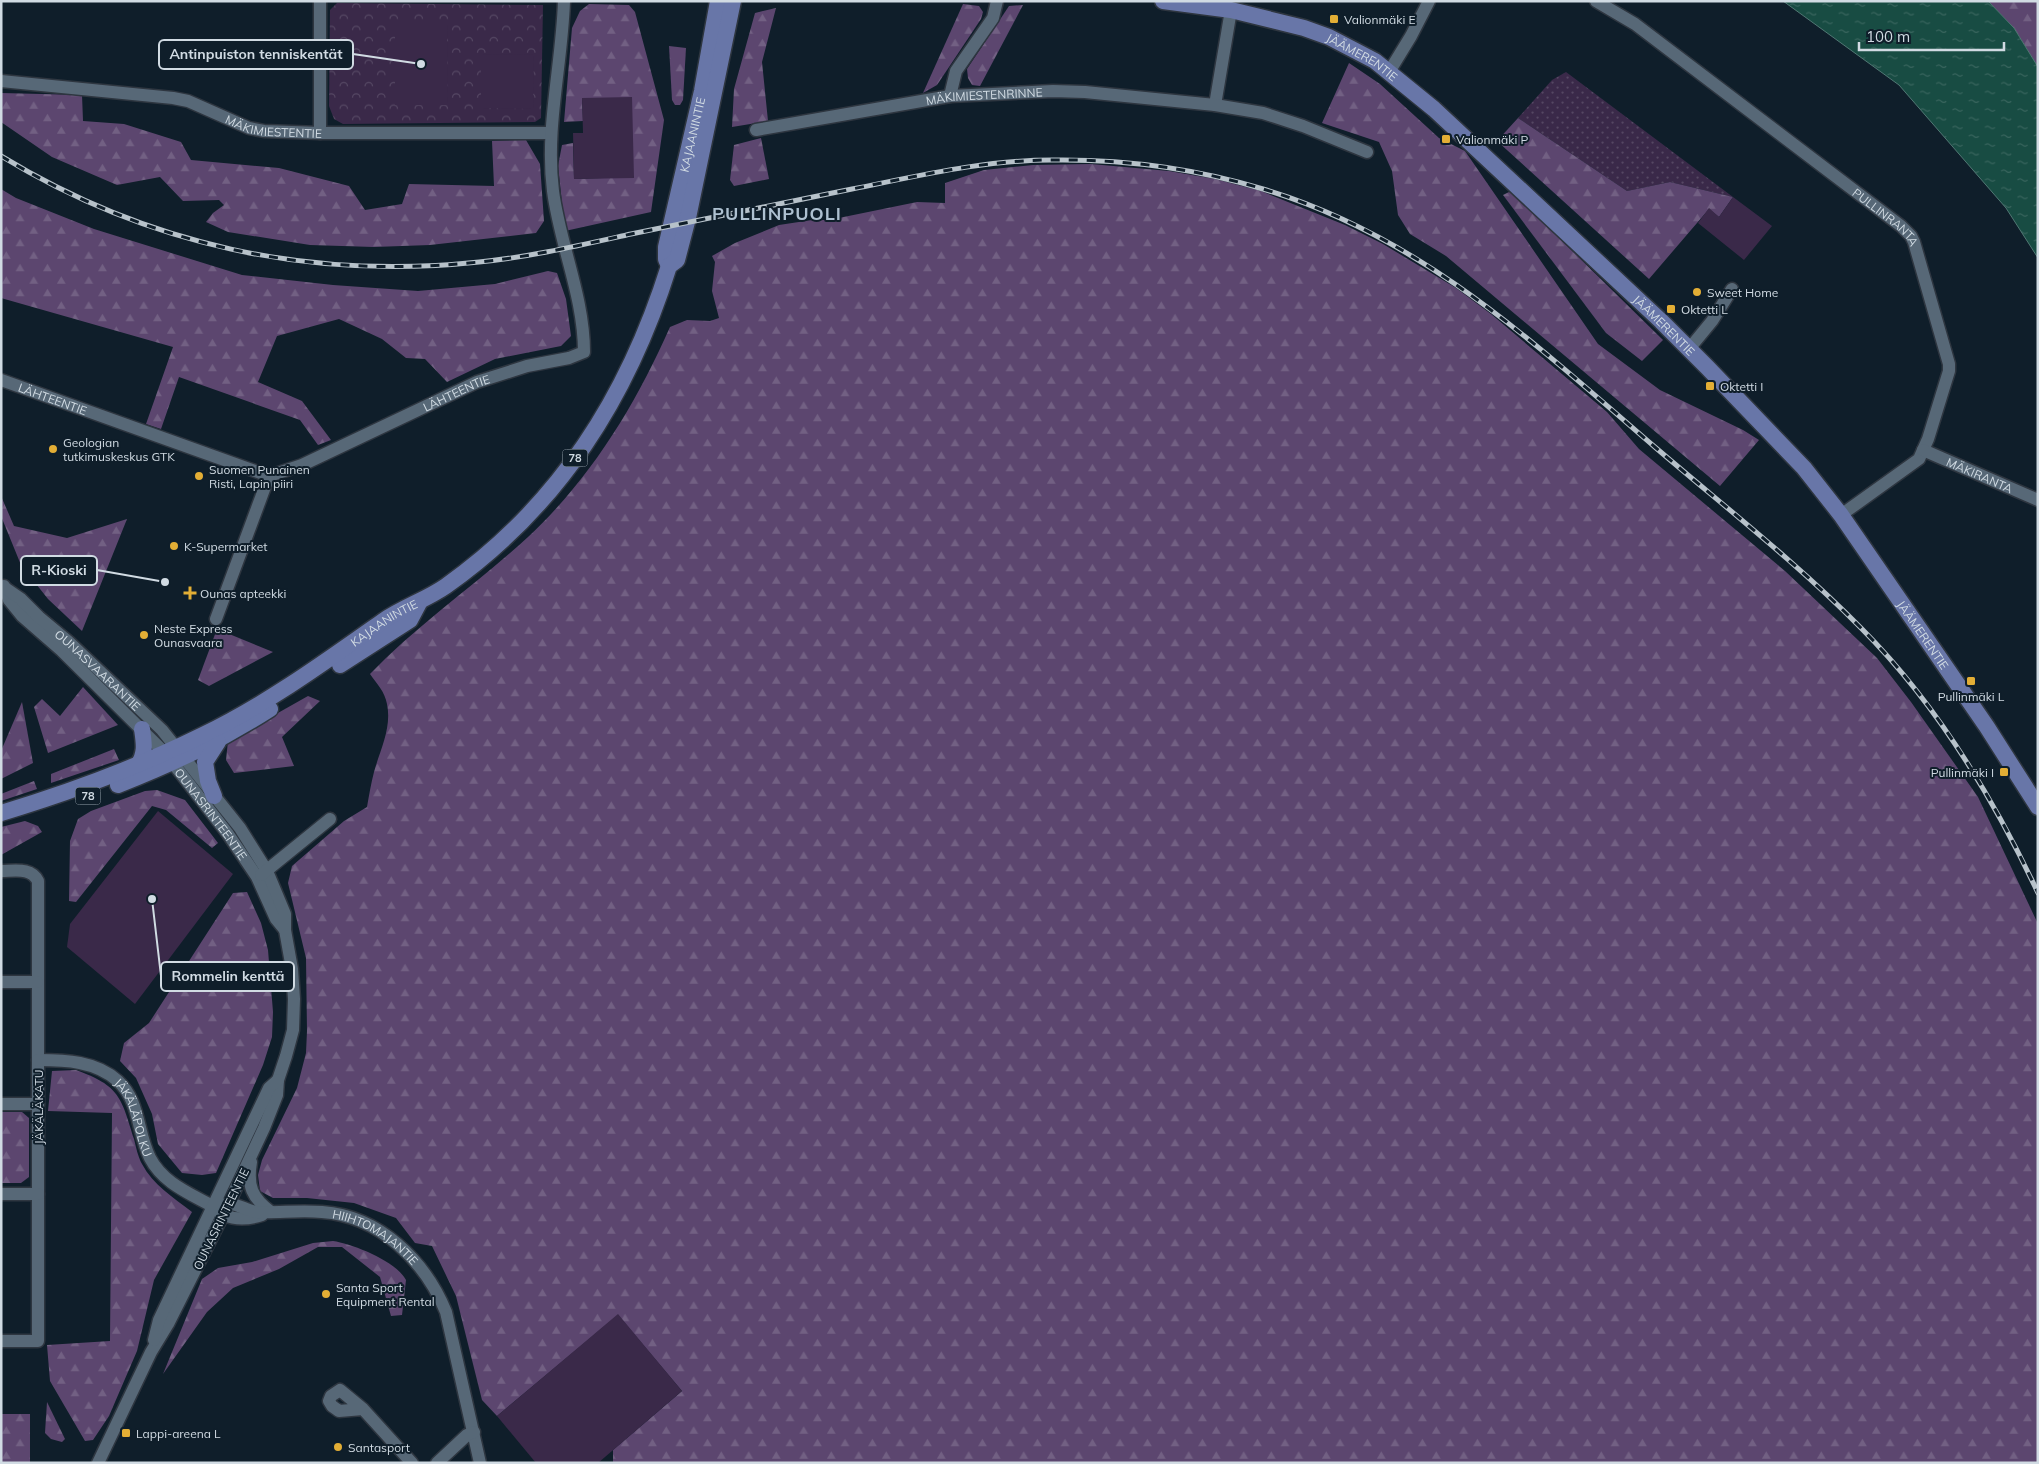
<svg xmlns="http://www.w3.org/2000/svg" width="2039" height="1464" viewBox="0 0 2039 1464" font-family="Mulish,sans-serif">
<style>
.grass{fill:url(#grass-dots)}
.forest{fill:url(#forest-firs)}
.park{fill:url(#park-crowns)}
.pitch{fill:#3a2949}
.water{fill:url(#water-ripples);stroke:#507773}
.lines{fill:none;stroke-linecap:round;stroke-linejoin:round}
.minor-casing{stroke:#2e3640;stroke-width:15}
.major-casing{stroke:#2e3640;stroke-width:19}
.minor{stroke:#576877;stroke-width:12}
.major{stroke:#6876a8;stroke-width:16}
.rail-casing{stroke:#b7c2ca;stroke-width:5}
.rail{stroke:#0f1e2a;stroke-width:3;stroke-dasharray:9;stroke-linecap:butt}
.poi-dot{fill:#e3ae35;stroke:#0f1e2a;stroke-width:2}
.labels{text-anchor:middle;dominant-baseline:central;stroke-width:4;stroke-linejoin:round;paint-order:stroke}
.shield{fill:#0f1e2a;stroke:#97a2ac;stroke-width:1}
.shield-label{font-size:11px;font-weight:bold;fill:#d1dbe3}
.poi-label{font-size:12px;fill:#d1dbe3;stroke:#0f1e2a;text-anchor:start}
.street-label{font-size:12px;fill:#d1dbe3;stroke:#0f1e2a}
.district-label{font-size:18px;font-weight:bold;letter-spacing:1px;fill:#aec1d1;stroke:#0f1e2a}
.leader{fill:none;stroke:#d1dbe3;stroke-width:2}
.callout-dot{fill:#d1dbe3;stroke:#0f1e2a;stroke-width:2}
.callout{fill:#0f1e2a;stroke:#d1dbe3;stroke-width:2}
.callout-label{font-size:14px;text-anchor:middle;font-weight:bold;fill:#d1dbe3}
</style>
<defs>
<pattern id="grass-dots" width="8" height="8" patternUnits="userSpaceOnUse" patternTransform="scale(1.25)"><rect width="8" height="8" fill="#3a2949"/><path d="M2 2h.1M6 6h.1" fill="none" stroke="#554763" stroke-width="1.8" stroke-linecap="round"/></pattern>
<pattern id="forest-firs" width="22" height="20" patternUnits="userSpaceOnUse" patternTransform="scale(1.25)"><rect width="22" height="20" fill="#5c466f"/><path d="M5 1l3.5 6h-7zM16 11l3.5 6h-7z" fill="#726083"/></pattern>
<pattern id="park-crowns" width="20" height="18" patternUnits="userSpaceOnUse" patternTransform="scale(1.25)"><rect width="20" height="18" fill="#3a2949"/><path d="M2 6a3 3 0 1 1 6 0M12 15a3 3 0 1 1 6 0" fill="none" stroke="#554763"/></pattern>
<pattern id="water-ripples" width="26" height="14" patternUnits="userSpaceOnUse" patternTransform="scale(1.25)"><rect width="26" height="14" fill="#184c43"/><path d="M2 4q2-2 4 0t4 0M15 11q2-2 4 0t4 0" fill="none" stroke="#39655e"/></pattern>
</defs>
<rect width="100%" height="100%" fill="#0f1e2a"/>
<path class="grass" d="M 1566,72 L 1733,197 L 1670,182 L 1627,191 L 1518,118 L 1552,80 Z"/>
<g class="forest">
<path d="M 1988,1 L 2038,1 L 2038,67 L 2014,28 Z"/>
<path d="M 589,4 L 629,5 L 635,12 L 664,120 L 651,212 L 565,231 L 558,166 L 562,145 L 573,143 L 574,179 L 634,177 L 582,98 L 583,121 L 564,122 L 572,28 L 580,11 Z"/>
<path d="M 963,4 L 979,6 L 983,12 L 981,19 L 937,85 L 923,93 Z"/>
<path d="M 1023,5 L 980,86 L 972,85 L 968,78 L 967,69 L 1009,6 Z"/>
<path d="M 776,8 L 762,62 L 768,121 L 732,127 L 734,89 L 755,13 Z"/>
<path d="M 669,46 L 686,48 L 683,100 L 680,105 L 675,105 L 672,100 Z"/>
<path d="M 1349,63 L 1380,84 L 1439,138 L 1465,151 L 1598,344 L 1660,390 L 1743,430 L 1759,440 L 1720,486 L 1446,256 L 1410,234 L 1398,215 L 1392,171 L 1379,142 L 1322,123 Z"/>
<path d="M 1,93 L 82,95 L 83,121 L 124,124 L 181,142 L 191,160 L 279,168 L 349,186 L 365,210 L 402,204 L 409,184 L 494,186 L 492,141 L 526,140 L 540,164 L 544,221 L 536,233 L 430,245 L 374,247 L 310,245 L 228,232 L 206,222 L 213,213 L 224,205 L 219,200 L 183,201 L 160,177 L 117,185 L 52,157 L 1,122 Z"/>
<path d="M 1518,118 L 1627,191 L 1670,182 L 1733,197 L 1719,217 L 1709,209 L 1649,279 L 1497,141 Z"/>
<path d="M 761,138 L 769,179 L 734,186 L 730,180 L 734,145 Z"/>
<path d="M 1091,164 L 1169,171 L 1215,179 L 1261,191 L 1345,225 L 1383,244 L 1456,288 L 1491,314 L 1607,412 L 1639,449 L 1785,571 L 1877,658 L 1911,702 L 1978,797 L 2038,924 L 2038,1463 L 613,1463 L 613,1450 L 682,1391 L 618,1315 L 497,1416 L 482,1400 L 456,1296 L 432,1246 L 415,1243 L 396,1218 L 354,1203 L 307,1198 L 273,1198 L 260,1191 L 258,1175 L 262,1160 L 297,1088 L 306,1053 L 307,1031 L 306,958 L 288,883 L 292,866 L 344,821 L 367,807 C 369,795 371,784 374,772 C 380,750 392,728 387,704 C 385,692 377,684 370,674 C 418,624 477,584 528,537 C 591,478 635,406 670,327 L 687,320 L 710,321 L 719,318 L 712,291 L 715,262 L 712,256 L 735,243 L 779,225 L 812,220 L 829,220 L 917,202 L 945,203 L 945,183 L 984,170 L 1033,165 Z"/>
<path d="M 1,189 L 16,198 L 94,229 L 242,275 L 333,285 L 418,291 L 495,284 L 548,271 L 557,273 L 566,299 L 571,336 L 561,346 L 495,359 L 447,382 L 425,359 L 406,358 L 382,339 L 339,319 L 277,336 L 258,382 L 302,401 L 331,440 L 318,445 L 300,420 L 179,377 L 161,429 L 146,424 L 173,347 L 1,298 Z"/>
<path d="M 1511,191 L 1663,340 L 1642,361 L 1606,333 L 1503,195 Z"/>
<path d="M 1,496 L 14,526 L 67,538 L 127,519 L 82,631 L 48,599 L 21,565 L 1,516 Z"/>
<path d="M 217,629 L 273,652 L 209,686 L 198,680 Z"/>
<path d="M 83,687 L 118,725 L 48,753 L 34,707 L 42,699 L 60,716 Z"/>
<path d="M 308,696 L 320,701 L 282,737 L 294,766 L 234,773 L 226,760 L 228,741 Z"/>
<path d="M 22,702 L 33,763 L 1,779 L 1,751 Z"/>
<path d="M 114,749 L 119,760 L 51,783 L 51,774 Z"/>
<path d="M 34,781 L 37,789 L 1,801 L 1,794 Z"/>
<path d="M 157,790 L 185,800 L 218,843 L 212,848 L 166,810 L 152,806 L 76,902 L 69,901 L 70,841 L 78,819 L 91,811 L 145,791 Z"/>
<path d="M 25,821 L 38,826 L 42,832 L 1,855 L 1,827 Z"/>
<path d="M 247,892 L 261,923 L 268,950 L 273,1012 L 272,1037 L 263,1065 L 216,1173 L 202,1175 L 182,1173 L 158,1144 L 152,1114 L 136,1078 L 120,1061 L 124,1043 L 149,1023 L 233,893 Z"/>
<path d="M 76,1070 C 120,1086 121,1097 134,1139 C 136,1147 138,1157 142,1164 C 153,1185 173,1197 192,1212 L 154,1280 L 137,1351 L 109,1416 L 93,1440 L 85,1441 L 50,1381 L 47,1345 L 110,1341 L 112,1113 L 48,1111 L 52,1071 Z"/>
<path d="M 1,1112 L 22,1112 L 29,1118 L 29,1177 L 21,1183 L 1,1183 Z"/>
<path d="M 333,1241 C 353,1244 396,1261 406,1280 L 402,1315 L 391,1316 L 380,1277 L 342,1247 L 318,1247 L 279,1269 L 233,1288 L 207,1312 L 163,1374 L 202,1279 L 218,1268 L 252,1262 L 313,1243 Z"/>
<path d="M 47,1402 L 65,1439 L 62,1442 L 51,1439 L 45,1433 Z"/>
<rect x="1" y="1414" width="29" height="49"/>
</g>
<path class="park" d="M 337,3 L 543,5 L 541,118 L 535,122 L 343,124 L 334,119 L 329,106 L 330,10 Z"/>
<g class="pitch">
<path d="M 395,23 L 447,23 L 448,105 L 395,105 Z"/>
<path d="M 481,54 L 534,55 L 533,109 L 481,108 Z"/>
<path d="M 632,97 L 634,178 L 574,179 L 573,133 L 583,133 L 582,98 Z"/>
<path d="M 1733,197 L 1772,226 L 1744,260 L 1698,223 L 1709,208 L 1719,217 Z"/>
<path d="M 158,811 L 233,874 L 135,1004 L 67,947 L 70,924 Z"/>
<path d="M 618,1314 L 682,1391 L 598,1463 L 536,1463 L 497,1416 Z"/>
</g>
<path class="water" d="M 1783,1 L 1988,1 L 2014,28 L 2038,67 L 2038,258 L 2006,208 L 1899,85 Z"/>
<g class="lines">
<g class="minor-casing">
<g id="minor">
<path d="M 320,1 L 320,133"/>
<path id="s1" d="M 1596,1 L 1635,24 L 1901,226 L 1911,236 L 1914,242 L 1949,364 L 1949,371 L 1928,439 L 1919,459 L 1841,515"/>
<path d="M 1389,72 L 1411,36 L 1429,1"/>
<path id="s2" d="M 1,81 L 173,98 L 188,101 L 249,128 L 264,131 L 320,133 L 551,133"/>
<path d="M 950,96 L 956,71 L 993,18 L 997,1"/>
<path d="M 1215,105 L 1231,10"/>
<path id="s3" d="M 756,130 L 950,96 L 1053,91 L 1085,92 L 1215,105 L 1263,113 L 1303,126 L 1367,152"/>
<path d="M 1689,349 L 1712,321 L 1732,289"/>
<path id="s4" d="M 1,380 L 269,476 L 302,465 L 477,382 L 527,366 L 569,358 L 584,352 C 584,297 560,245 553,191 C 545,128 562,65 564,1"/>
<path id="s5" d="M 1923,450 L 2038,500"/>
<path id="s6" d="M 4,586 L 9,600 L 22,616 L 61,650 L 165,753 L 228,834 L 257,877 L 276,919 L 285,930"/>
<path id="s7" d="M 5,588 L 21,599 L 39,617 L 69,642 L 162,730 L 240,828 L 267,871 L 285,914 L 285,930 L 292,969 L 294,999 L 293,1030 L 286,1056 L 278,1080 L 277,1095 L 264,1128 L 229,1203 L 168,1324 L 151,1352 L 98,1463"/>
<path d="M 216,619 L 269,476"/>
<path d="M 1,871 C 15,871 31,867 38,881 L 38,1341 L 1,1341"/>
<path d="M 261,875 L 330,819"/>
<path d="M 1,982 L 37,982"/>
<path id="s8" d="M 38,1060 C 65,1060 96,1061 118,1081 C 140,1101 137,1132 150,1158 C 163,1183 189,1193 212,1206 C 216,1209 220,1214 224,1215 C 236,1220 250,1219 262,1215"/>
<path d="M 1,1104 L 38,1104"/>
<path d="M 251,1162 C 247,1186 252,1198 271,1212"/>
<path d="M 1,1194 L 38,1194"/>
<path id="s9" d="M 213,1207 C 218,1206 223,1204 228,1204 C 237,1203 247,1211 257,1212 C 278,1213 300,1210 322,1212 C 380,1216 425,1261 446,1312 L 480,1463"/>
<path d="M 154,1340 L 159,1320 L 269,1088 L 278,1080"/>
<path d="M 363,1409 L 339,1411 L 332,1406 L 329,1401 L 331,1396 L 340,1390 L 363,1409 L 412,1463"/>
<path d="M 437,1463 L 467,1435 L 474,1432"/>
</g>
</g>
<g class="major-casing">
<g id="major">
<path id="s10" d="M 1163,1 L 1231,10 L 1304,28 L 1329,37 L 1375,61 L 1434,109 L 1661,321 L 1707,367 L 1804,468 L 1841,515 L 1987,727 L 2038,807"/>
<path id="s11" d="M 669,266 L 666,259 L 666,247 L 702,91 L 718,1"/>
<path d="M 340,665 L 410,620 L 419,603"/>
<path d="M 138,765 C 146,753 144,743 142,729"/>
<path d="M 118,785 C 174,763 220,741 270,709"/>
<path d="M 214,796 L 208,781 L 205,762 L 218,742"/>
<path id="s12" d="M 1,813 C 71,792 138,767 203,735 C 267,704 325,662 383,621 C 403,607 426,600 446,586 C 559,506 628,397 669,266 L 677,260 L 688,218 L 733,1"/>
</g>
</g>
<use href="#minor" class="minor"/>
<use href="#major" class="major"/>
<g class="rail-casing">
<path id="rail" d="M 1,156 C 147,245 309,280 479,262 C 530,257 581,245 631,234 C 705,219 778,204 852,189 C 918,176 984,160 1052,160 C 1123,159 1194,168 1263,189 C 1421,236 1534,343 1656,448 C 1725,507 1797,563 1861,628 C 1937,704 1993,797 2038,893"/>
</g>
<use href="#rail" class="rail"/>
</g>
<g class="poi-dot">
<rect x="1329" y="14" width="10" height="10" rx="2.5"/>
<rect x="1441" y="134" width="10" height="10" rx="2.5"/>
<circle cx="1697" cy="292" r="5"/>
<rect x="1666" y="304" width="10" height="10" rx="2.5"/>
<rect x="1705" y="381" width="10" height="10" rx="2.5"/>
<circle cx="53" cy="449" r="5"/>
<circle cx="199" cy="476" r="5"/>
<circle cx="174" cy="546" r="5"/>
<path d="M187.5 585.5h5v5h5v5h-5v5h-5v-5h-5v-5h5z"/>
<circle cx="144" cy="635" r="5"/>
<rect x="1966" y="676" width="10" height="10" rx="2.5"/>
<rect x="1999" y="767" width="10" height="10" rx="2.5"/>
<circle cx="326" cy="1294" r="5"/>
<rect x="121" y="1428" width="10" height="10" rx="2.5"/>
<circle cx="338" cy="1447" r="5"/>
</g>
<g class="labels">
<g class="shield">
<rect x="562.5" y="449.5" width="25" height="17" rx="4"/>
<rect x="75.5" y="787.5" width="25" height="17" rx="4"/>
</g>
<g class="shield-label">
<text x="575" y="458">78</text>
<text x="88" y="796">78</text>
</g>
<g class="poi-label">
<text x="1344" y="19">Valionmäki E</text>
<text x="1456" y="139">Valionmäki P</text>
<text x="1707" y="292">Sweet Home</text>
<text x="1681" y="309">Oktetti L</text>
<text x="1720" y="386">Oktetti I</text>
<text x="63" y="442">Geologian<tspan x="63" dy="14">tutkimuskeskus GTK</tspan></text>
<text x="209" y="469">Suomen Punainen<tspan x="209" dy="14">Risti, Lapin piiri</tspan></text>
<text x="184" y="546">K-Supermarket</text>
<text x="200" y="593">Ounas apteekki</text>
<text x="154" y="628">Neste Express<tspan x="154" dy="14">Ounasvaara</tspan></text>
<text x="1971" y="696" text-anchor="middle">Pullinmäki L</text>
<text x="1994" y="772" text-anchor="end">Pullinmäki I</text>
<text x="336" y="1287">Santa Sport<tspan x="336" dy="14">Equipment Rental</tspan></text>
<text x="136" y="1433">Lappi-areena L</text>
<text x="348" y="1447">Santasport</text>
</g>
<g class="street-label">
<text stroke="none"><textPath href="#s10" startOffset="209">JÄÄMERENTIE</textPath></text>
<text stroke="none"><textPath href="#s3" startOffset="231">MÄKIMIESTENRINNE</textPath></text>
<text stroke="none"><textPath href="#s2" startOffset="279">MÄKIMIESTENTIE</textPath></text>
<text stroke="none"><textPath href="#s11" startOffset="135">KAJAANINTIE</textPath></text>
<text stroke="none"><textPath href="#s1" startOffset="362">PULLINRANTA</textPath></text>
<text stroke="none"><textPath href="#s10" startOffset="614">JÄÄMERENTIE</textPath></text>
<text stroke="none"><textPath href="#s4" startOffset="490">LÄHTEENTIE</textPath></text>
<text stroke="none"><textPath href="#s4" startOffset="55">LÄHTEENTIE</textPath></text>
<text stroke="none"><textPath href="#s5" startOffset="62">MÄKIRANTA</textPath></text>
<text stroke="none"><textPath href="#s12" startOffset="430">KAJAANINTIE</textPath></text>
<text stroke="none"><textPath href="#s10" startOffset="1019">JÄÄMERENTIE</textPath></text>
<text stroke="none"><textPath href="#s7" startOffset="124">OUNASVAARANTIE</textPath></text>
<text stroke="none"><textPath href="#s6" startOffset="310">OUNASRINTEENTIE</textPath></text>
<text transform="translate(38 1107) rotate(-90)">JÄKÄLÄKATU</text>
<text stroke="none"><textPath href="#s8" startOffset="125">JÄKÄLÄPOLKU</textPath></text>
<text transform="translate(221 1219) rotate(-64)">OUNASRINTEENTIE</text>
<text stroke="none"><textPath href="#s9" startOffset="171">HIIHTOMAJANTIE</textPath></text>
</g>
<g class="district-label">
<text x="777" y="213">PULLINPUOLI</text>
</g>
</g>
<path class="leader" d="M421 64L353 54M165 582L97 570M152 899L161 976"/>
<g class="callout-dot">
<circle cx="421" cy="64" r="5"/>
<circle cx="165" cy="582" r="5"/>
<circle cx="152" cy="899" r="5"/>
</g>
<g class="callout">
<rect x="159" y="40" width="194" height="29" rx="5"/>
<rect x="21" y="556" width="76" height="29" rx="5"/>
<rect x="161" y="962" width="133" height="29" rx="5"/>
</g>
<g class="callout-label">
<text x="256" y="59">Antinpuiston tenniskentät</text>
<text x="59" y="575">R-Kioski</text>
<text x="228" y="981">Rommelin kenttä</text>
</g>
<rect width="2039" height="1464" fill="none" stroke="#d1dbe3" stroke-width="5"/>
<path d="M1859 42v8h145v-8" fill="none" stroke="#d1dbe3" stroke-width="2.5"/>
<text x="1866" y="42" font-size="15" fill="#d1dbe3" stroke="#0f1e2a" stroke-width="4" paint-order="stroke">100 m</text>
</svg>
